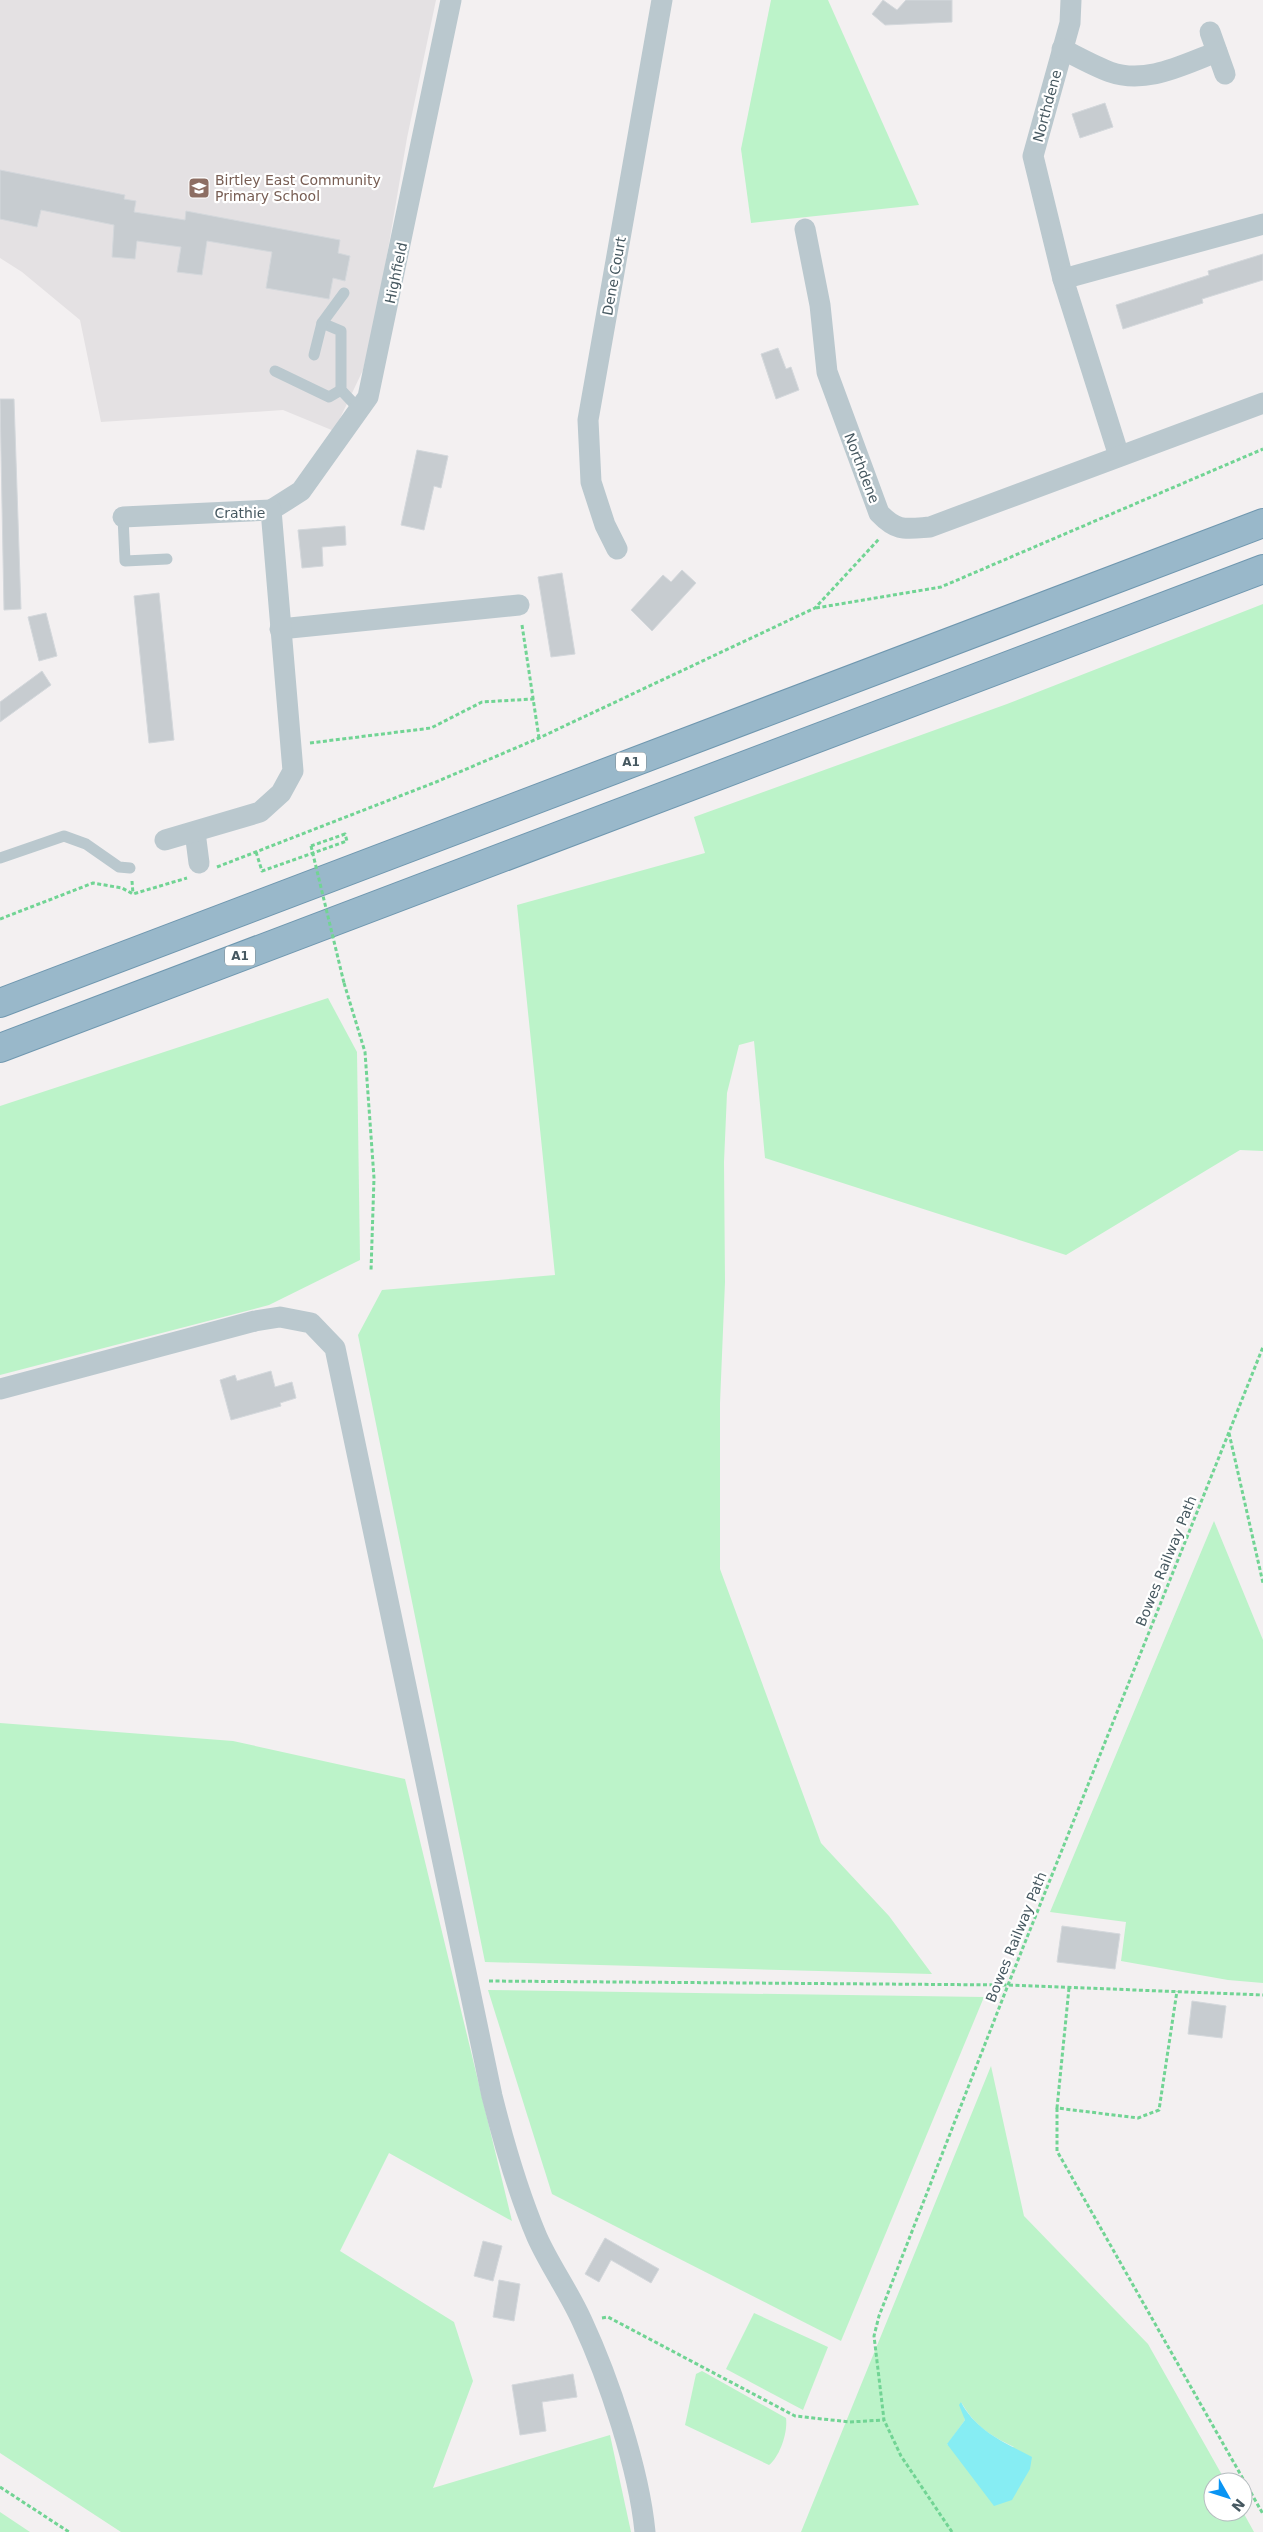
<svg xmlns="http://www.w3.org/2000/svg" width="1263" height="2532" viewBox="0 0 1263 2532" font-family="'DejaVu Sans',sans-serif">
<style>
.education{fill:#e4e1e3}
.green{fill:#bcf3c9;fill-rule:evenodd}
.water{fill:#86edf3}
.building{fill:#c7ccd0;stroke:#d4d8dc}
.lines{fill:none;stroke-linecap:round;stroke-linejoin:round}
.trunk-casing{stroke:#6f97af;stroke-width:30}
.path{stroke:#71d494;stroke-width:3;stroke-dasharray:4 2.5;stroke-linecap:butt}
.service{stroke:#bac8ce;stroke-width:11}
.minor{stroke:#bac8ce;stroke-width:21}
.trunk{stroke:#99b8ca;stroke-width:28}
.path-bridge{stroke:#71d494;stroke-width:3;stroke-dasharray:4 2.5;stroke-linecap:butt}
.labels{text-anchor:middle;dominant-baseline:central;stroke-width:4.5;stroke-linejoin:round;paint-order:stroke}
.shield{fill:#fff;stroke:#7e8a90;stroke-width:1}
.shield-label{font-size:12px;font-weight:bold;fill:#465860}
.street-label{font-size:14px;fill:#465860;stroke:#fff}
.education-label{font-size:14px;fill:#785e54;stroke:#fff;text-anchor:start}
</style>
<rect width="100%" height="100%" fill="#f3f0f1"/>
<path class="education" d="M 0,0 L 436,0 L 407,138 L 377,314 L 363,370 L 334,431 L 283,410 L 101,422 L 80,320 L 22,272 L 0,258 Z"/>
<g class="green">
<path d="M 771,0 L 828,0 L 919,205 L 751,223 L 741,149 Z"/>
<path d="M 1263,604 L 1263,1151 L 1240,1150 L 1066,1255 L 765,1158 L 754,1041 L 739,1045 L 727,1093 L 724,1162 L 725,1282 L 720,1403 L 720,1569 L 821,1843 L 889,1916 L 932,1974 L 485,1962 L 358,1335 L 382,1290 L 555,1275 L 517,905 L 705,853 L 694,817 L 1007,704 Z"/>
<path d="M 328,998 L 357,1052 L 360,1260 L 269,1305 L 0,1375 L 0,1106 Z"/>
<path d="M 1214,1521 L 1263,1640 L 1263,1983 L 1228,1980 L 1121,1961 L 1126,1922 L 1050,1912 Z"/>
<path d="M 0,1723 L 233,1741 L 405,1779 L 512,2221 L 389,2153 L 340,2251 L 454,2322 L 473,2381 L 433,2488 L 610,2435 L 631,2532 L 121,2532 L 0,2453 Z"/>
<path d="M 488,1990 L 984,1997 L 841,2341 L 552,2194 Z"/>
<path d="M 991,2066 L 1024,2216 L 1148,2344 L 1226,2482 L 1213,2482 L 1213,2512 L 1243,2512 L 1254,2532 L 801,2532 ZM 961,2402 C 975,2426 989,2435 1014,2447 L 947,2445 L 965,2420 Z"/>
<path d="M 754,2313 L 828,2347 L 803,2410 L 726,2369 Z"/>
<path d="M 702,2371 L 786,2418 C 788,2432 780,2456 769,2465 L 685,2425 L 696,2374 Z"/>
<path d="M 0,2512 L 30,2532 L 0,2532 Z"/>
</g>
<path class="water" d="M 961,2402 C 976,2431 1004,2442 1032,2457 L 1030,2469 L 1012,2500 L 994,2506 L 947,2444 L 965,2420 L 959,2405 Z"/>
<g class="building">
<path d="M 883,0 L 897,10 L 906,0 L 952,0 L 952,22 L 885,25 L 872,14 Z"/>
<path d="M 1105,103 L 1113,127 L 1080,138 L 1072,114 Z"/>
<path d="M 0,170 L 125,195 L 124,199 L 136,201 L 134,212 L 185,220 L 186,211 L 340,240 L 338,253 L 350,256 L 345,281 L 333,278 L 329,299 L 266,288 L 272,252 L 207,241 L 202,275 L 177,272 L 181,247 L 137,241 L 135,259 L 112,257 L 114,225 L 41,210 L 37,227 L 0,219 Z"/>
<path d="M 1263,254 L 1263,280 L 1202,299 L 1203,303 L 1123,329 L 1116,305 L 1209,275 L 1208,271 Z"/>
<path d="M 778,348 L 786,369 L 791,367 L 799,390 L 776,399 L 761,354 Z"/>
<path d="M 0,399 L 14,399 L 21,609 L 4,610 Z"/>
<path d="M 417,450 L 448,456 L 441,488 L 434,486 L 424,530 L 401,525 Z"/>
<path d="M 345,526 L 346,545 L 322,547 L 323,566 L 302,568 L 298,530 Z"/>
<path d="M 682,570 L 696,583 L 652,631 L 631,610 L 663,575 L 671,582 Z"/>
<path d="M 562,573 L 575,654 L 551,657 L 538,577 Z"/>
<path d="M 159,593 L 174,740 L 149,743 L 134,596 Z"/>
<path d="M 46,613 L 57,656 L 39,661 L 28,617 Z"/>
<path d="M 42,671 L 51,685 L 0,722 L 0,702 Z"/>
<path d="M 271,1371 L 275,1387 L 292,1382 L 296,1398 L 280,1403 L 281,1406 L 231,1420 L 220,1380 L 235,1375 L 237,1381 Z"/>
<path d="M 1062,1926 L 1120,1934 L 1115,1969 L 1057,1962 Z"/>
<path d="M 1192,2001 L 1226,2006 L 1222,2038 L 1188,2034 Z"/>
<path d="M 605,2238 L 659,2269 L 651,2283 L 611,2260 L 599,2282 L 585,2274 Z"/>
<path d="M 483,2241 L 502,2246 L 493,2281 L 474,2276 Z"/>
<path d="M 499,2280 L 520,2284 L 514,2321 L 493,2317 Z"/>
<path d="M 573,2374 L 577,2397 L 542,2402 L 546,2431 L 520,2435 L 512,2385 Z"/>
</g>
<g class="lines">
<g class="trunk-casing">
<g id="trunk">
<path d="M 0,1003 L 1263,523"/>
<path d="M 0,1048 L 1263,569"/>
</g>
</g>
<g class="path">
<path d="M 816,608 L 941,587 L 1263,449"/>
<path d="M 522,625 L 539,738"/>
<path d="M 310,743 L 431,728 L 482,702 L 534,699"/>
<path d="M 256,852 L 262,871 L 347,841 L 345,834 L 311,846"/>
<path d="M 217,867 L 436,782 L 539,738 L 815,608 L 879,539"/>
<path d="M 132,881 L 133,894"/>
<path d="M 0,919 L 93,883 L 122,888 L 133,894 L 187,878"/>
<path d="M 344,983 L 365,1052 L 374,1178 L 371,1271"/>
<path d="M 1229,1433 L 1263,1583"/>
<path d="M 489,1981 L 1008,1985 L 1263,1995"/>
<path d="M 1069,1988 L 1057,2108 L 1138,2118 L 1159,2110 L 1177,1991"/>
<path d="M 1057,2108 L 1057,2151 L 1263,2514"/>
<path d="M 602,2318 L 608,2317 L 795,2416 L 850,2422 L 884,2420"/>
<path d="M 0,2487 L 69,2532"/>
<path d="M 952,2532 L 901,2456 L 884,2420 L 874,2336 L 879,2316 L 1008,1985 L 1263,1347"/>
</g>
<g class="service">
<path d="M 322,323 L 341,331 L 341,390 L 360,410"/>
<path d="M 314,355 L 322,323 L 344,293"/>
<path d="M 275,371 L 329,397 L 341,390"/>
<path d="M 123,517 L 125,561 L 167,559"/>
<path d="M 0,858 L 64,836 L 86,844 L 119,867 L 130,868"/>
</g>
<g class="minor">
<path d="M 1071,0 L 1070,23 L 1033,156 L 1063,279 L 1119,456"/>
<path d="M 1210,32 L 1225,74"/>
<path d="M 1062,49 C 1078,57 1094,66 1110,72 C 1147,85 1184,64 1217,52"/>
<path d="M 805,229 L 820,305 L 827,372 L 879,513 C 897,532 905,529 930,527 L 1263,403"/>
<path d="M 1063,279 L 1263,224"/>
<path d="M 271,510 L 301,491 L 368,397 L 451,0"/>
<path d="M 123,517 L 271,510"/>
<path d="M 617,549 L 605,525 L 591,482 L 588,420 L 662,0"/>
<path d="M 280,629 L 519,605"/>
<path d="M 195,832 L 199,863"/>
<path d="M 165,840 L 260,812 L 281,793 L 293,771 L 271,510"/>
<path d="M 0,1389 L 255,1321 L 280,1317 L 311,1323 L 335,1348 L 492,2096 C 504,2144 518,2192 537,2237 C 550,2266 569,2292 582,2321 C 609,2379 639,2469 645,2532"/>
</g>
<use href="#trunk" class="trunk"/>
<path class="path-bridge" d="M 311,846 L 344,983"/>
</g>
<defs>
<g id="school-square" transform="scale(1.125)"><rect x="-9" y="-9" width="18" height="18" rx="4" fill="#8d6e63" stroke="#fff"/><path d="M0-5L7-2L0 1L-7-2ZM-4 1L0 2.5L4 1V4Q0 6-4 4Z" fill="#fff"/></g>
</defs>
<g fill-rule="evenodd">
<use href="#school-square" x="199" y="188"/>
</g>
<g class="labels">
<g class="shield">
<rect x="616" y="752.5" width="30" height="19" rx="4"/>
<rect x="225" y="946.5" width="30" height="19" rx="4"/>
</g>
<g class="shield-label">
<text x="631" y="762">A1</text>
<text x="240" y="956">A1</text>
</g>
<g class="street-label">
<text transform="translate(1047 106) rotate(-75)">Northdene</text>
<text transform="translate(396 273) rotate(-78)">Highfield</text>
<text transform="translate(614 276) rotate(-80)">Dene Court</text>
<text transform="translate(862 468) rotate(69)">Northdene</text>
<text x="240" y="513">Crathie</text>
<text transform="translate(1166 1561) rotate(-68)">Bowes Railway Path</text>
<text transform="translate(1016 1937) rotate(-68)">Bowes Railway Path</text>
</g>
<g class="education-label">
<text x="215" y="180">Birtley East Community<tspan x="215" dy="16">Primary School</tspan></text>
</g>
</g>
<g transform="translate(1228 2497) rotate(129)"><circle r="24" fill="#ffffff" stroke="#b5bcbf"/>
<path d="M0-4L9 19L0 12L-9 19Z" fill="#0a94f3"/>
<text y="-8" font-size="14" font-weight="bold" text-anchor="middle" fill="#465860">N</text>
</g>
</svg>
